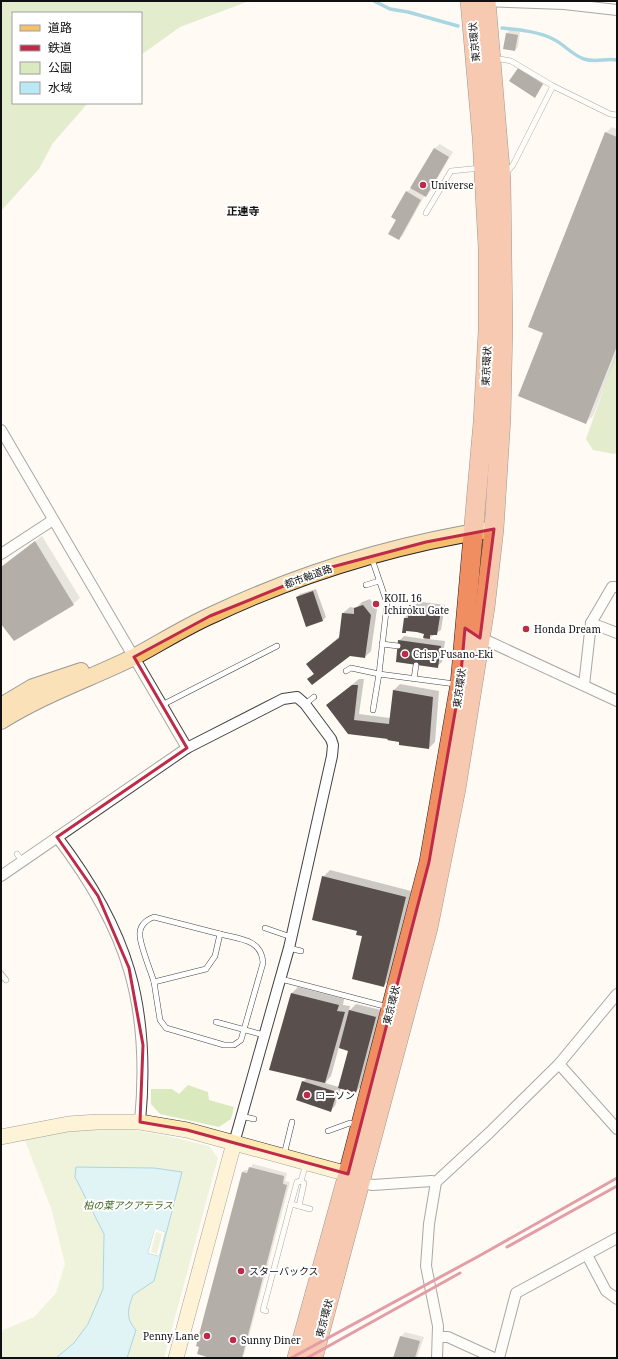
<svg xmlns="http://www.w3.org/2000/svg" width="618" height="1359" viewBox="0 0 618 1359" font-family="'Noto Serif','Noto Sans JP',serif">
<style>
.green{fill:#dbe9be}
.forest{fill:#c2da9d}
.water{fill:#bae8f5;stroke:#43a9ca;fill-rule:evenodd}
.pier{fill:#fffbf4;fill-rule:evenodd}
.shadow{fill:#0003;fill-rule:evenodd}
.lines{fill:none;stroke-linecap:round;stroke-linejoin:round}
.stream{stroke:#43a9ca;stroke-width:3.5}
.building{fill:#59504d}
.lane-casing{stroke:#434343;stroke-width:6}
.street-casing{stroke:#434343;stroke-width:12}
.secondary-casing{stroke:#323232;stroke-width:16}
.primary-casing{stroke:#212121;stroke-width:18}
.highway-casing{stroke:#212121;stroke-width:20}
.lane{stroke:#fff;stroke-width:5}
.street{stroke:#fff;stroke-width:10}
.secondary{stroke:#fde9b1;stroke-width:15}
.primary{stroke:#f5c06e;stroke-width:16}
.highway{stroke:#f08d61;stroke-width:19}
.rail{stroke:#be2b48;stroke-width:3}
.marked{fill:none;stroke:#be2b48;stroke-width:3;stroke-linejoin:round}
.poi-dot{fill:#be2b48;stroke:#fff;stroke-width:1.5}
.labels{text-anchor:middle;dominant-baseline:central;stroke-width:4;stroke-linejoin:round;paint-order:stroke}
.street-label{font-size:10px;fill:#101010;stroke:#fff}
.poi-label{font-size:10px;fill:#101010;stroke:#fff;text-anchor:start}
.park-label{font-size:10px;font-style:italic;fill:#3a6821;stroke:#fff}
.neighbourhood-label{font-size:11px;font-weight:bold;fill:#101010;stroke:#fff}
</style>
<rect width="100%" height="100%" fill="#fffbf4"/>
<g class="green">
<path d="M 188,1085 L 208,1092 L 209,1100 L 234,1107 L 231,1119 L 219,1127 L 160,1114 L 151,1104 L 151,1089 L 172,1089 L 179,1094 Z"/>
<path d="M 83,1129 L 128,1129 L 172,1137 L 209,1146 L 218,1158 L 164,1358 L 1,1358 L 1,1331 L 34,1317 L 56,1293 L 65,1264 L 52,1211 L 24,1138 Z"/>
</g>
<g class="forest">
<path d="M 1,1 L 249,1 L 180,27 L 141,55 L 141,13 L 13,13 L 13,103 L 88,103 L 53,143 L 39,169 L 1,211 Z"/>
<path d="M 617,351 L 617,453 L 614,454 L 593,450 L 586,439 Z"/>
</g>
<path class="water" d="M 76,1167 L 154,1168 L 182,1172 L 154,1281 L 133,1295 C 128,1309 125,1318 136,1330 L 127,1358 L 56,1358 L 74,1343 L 88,1324 L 103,1289 L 104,1234 L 75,1177 ZM 155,1230 L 165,1232 L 159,1256 L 148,1253 Z"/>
<path class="pier" d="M 155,1229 L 165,1232 L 159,1256 L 148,1253 ZM 156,1232 L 162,1234 L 157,1254 L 151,1252 Z"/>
<g class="shadow">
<path d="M 510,30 L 520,32 L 518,47 L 515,50 L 507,33 Z"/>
<path d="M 519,68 L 545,81 L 535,97 Z"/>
<path d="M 612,127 L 617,129 L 617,354 L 593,416 L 586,422 L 544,333 L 605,133 Z"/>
<path d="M 440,144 L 453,152 L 430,191 L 425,195 L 403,235 L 398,239 L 397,220 L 406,192 L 412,188 L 435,148 Z"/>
<path d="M 42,536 L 80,598 L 73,604 L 1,622 L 1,567 Z"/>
<path d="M 316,589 L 326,617 L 323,620 L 297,597 L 300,594 Z"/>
<path d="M 370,599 L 377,609 L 371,651 L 365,657 L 350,655 L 309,679 L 315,673 L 307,664 L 340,636 L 343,613 L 350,607 L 356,608 L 362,602 Z"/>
<path d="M 415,601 L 445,605 L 441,630 L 428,639 L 445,641 L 442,662 L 437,666 L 399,641 L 404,636 L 424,639 L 425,634 L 408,630 L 405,632 L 405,618 L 409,613 L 410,606 Z"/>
<path d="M 359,679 L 364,679 L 359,714 L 390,718 L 394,690 L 400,684 L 439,691 L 435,742 L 429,748 L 389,738 L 349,733 L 327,705 Z"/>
<path d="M 330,870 L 411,891 L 390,980 L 383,986 L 363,935 L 323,877 Z"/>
<path d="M 1,968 L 8,977 L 1,984 Z"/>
<path d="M 298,987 L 344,999 L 343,1005 L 350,1006 L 349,1011 L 356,1004 L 381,1010 L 362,1085 L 356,1092 L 341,1088 L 335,1106 L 331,1110 L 303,1082 L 307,1078 L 292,993 ZM 339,1047 L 349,1050 L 339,1087 L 325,1083 L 331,1076 Z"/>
<path d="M 253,1164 L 287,1173 L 285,1181 L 290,1182 L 244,1355 L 241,1358 L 214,1358 L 242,1172 L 245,1170 L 249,1170 Z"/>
<path d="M 405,1332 L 424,1337 L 417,1358 L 394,1358 L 401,1337 Z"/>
</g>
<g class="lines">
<g class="stream">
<path d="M 374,1 L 390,9 L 408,12 L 458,26"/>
<path d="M 502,28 C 519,30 537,31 553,39 C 564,44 572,55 584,59 C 596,63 606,58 617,60"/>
</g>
</g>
<g class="building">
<path d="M 506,33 L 518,35 L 515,51 L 503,49 Z"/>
<path d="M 518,68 L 543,84 L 535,98 L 509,81 Z"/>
<path d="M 605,132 L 617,137 L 617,346 L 586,424 L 518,396 L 543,333 L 528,327 Z"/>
<path d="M 434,148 L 449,157 L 426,197 L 410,188 Z"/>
<path d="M 406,191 L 421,200 L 399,240 L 388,234 L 396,220 L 391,217 Z"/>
<path d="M 35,541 L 74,605 L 14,641 L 1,624 L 1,567 Z"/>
<path d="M 313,591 L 323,621 L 306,627 L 296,597 Z"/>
<path d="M 363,605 L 371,615 L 365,658 L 350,656 L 312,685 L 307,679 L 314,674 L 306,664 L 339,638 L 342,613 L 354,614 L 354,608 Z"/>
<path d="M 409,605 L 441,610 L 437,635 L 430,635 L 430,639 L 423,638 L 424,634 L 417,632 L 406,631 L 406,633 L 402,633 L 404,618 L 408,618 Z"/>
<path d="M 398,640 L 441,646 L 438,668 L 396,662 Z"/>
<path d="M 352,685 L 358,685 L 354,720 L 389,724 L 393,690 L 433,697 L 429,749 L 399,745 L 399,742 L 387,740 L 388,739 L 348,734 L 326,705 Z"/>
<path d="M 322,876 L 406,897 L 384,987 L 352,979 L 362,936 L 356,935 L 357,931 L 312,920 Z"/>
<path d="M 291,993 L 339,1005 L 337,1011 L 345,1012 L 325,1083 L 269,1070 Z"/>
<path d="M 349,1010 L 376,1017 L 356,1093 L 338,1088 L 348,1051 L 339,1048 Z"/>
<path d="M 302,1081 L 337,1092 L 331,1112 L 296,1100 Z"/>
<path d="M 249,1167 L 284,1176 L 283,1184 L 287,1185 L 242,1358 L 210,1358 L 197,1354 L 199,1347 L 196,1346 L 242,1172 L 247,1173 Z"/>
<path d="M 400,1336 L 420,1341 L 415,1358 L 393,1358 Z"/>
</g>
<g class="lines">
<g class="lane-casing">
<g id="lane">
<path d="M 494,58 L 511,61 L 553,86 L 610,114 L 617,115"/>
<path d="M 506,173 L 513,165 L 553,86"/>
<path d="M 426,213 L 451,171 L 481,168"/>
<path d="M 366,585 L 379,581"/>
<path d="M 382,644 L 398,646"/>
<path d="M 346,671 L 351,668 L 379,674 L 387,603 L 372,559"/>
<path d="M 414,679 L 416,665"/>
<path d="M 305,704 L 314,697"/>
<path d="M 162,705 L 277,646"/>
<path d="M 373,710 L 379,674 L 455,684"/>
<path d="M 17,854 L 22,861"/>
<path d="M 265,928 L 291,937"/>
<path d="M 220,934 C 239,939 262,939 263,963 L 241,1040 L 234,1045 L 224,1045 L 166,1028 L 160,1020 L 154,982 L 206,969 L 215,956 Z"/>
<path d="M 289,948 L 301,951"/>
<path d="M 1,974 L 6,980"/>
<path d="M 281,979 L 388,1007"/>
<path d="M 154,982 C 151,972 140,945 140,936 C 139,926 146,920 154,917 L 220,934"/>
<path d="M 216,1022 L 264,1035"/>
<path d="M 241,1116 L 254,1119"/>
<path d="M 328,1131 L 350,1123 L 357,1125"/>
<path d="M 284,1155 L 292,1122"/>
<path d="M 306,1164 L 301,1181 L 304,1183 L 299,1206 L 310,1209"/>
<path d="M 291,1204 L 297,1182 L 301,1181"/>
<path d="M 266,1311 L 263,1310 L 291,1204 L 299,1206"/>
</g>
</g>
<g class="street-casing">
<g id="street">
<path d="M 482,1 L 564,4 L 617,10"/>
<path d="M 1,430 L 187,748"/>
<path d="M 1,554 L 53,520"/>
<path d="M 591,623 L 617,633"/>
<path d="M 477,636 L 617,701"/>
<path d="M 584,685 L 591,623 L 612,587 L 617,587"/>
<path d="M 57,837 C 128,930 151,1005 140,1122"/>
<path d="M 1,876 L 187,748 L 283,699 L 297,697 L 305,704 L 331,739 L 333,745 L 332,756 L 289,948 L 234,1143"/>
<path d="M 559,1064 L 617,1129"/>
<path d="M 361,1183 L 373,1185 L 432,1181 L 436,1182"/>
<path d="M 587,1255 L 606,1291 L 617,1299"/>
<path d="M 439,1337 L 448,1337 L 494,1358"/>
<path d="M 437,1358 L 438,1326 L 426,1266 L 429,1224 L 436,1182 L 489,1133 L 559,1064 L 617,994"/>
<path d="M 499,1358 L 516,1293 L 617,1238"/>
</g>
</g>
<g class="secondary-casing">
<g id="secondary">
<path d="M 1,1137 L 68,1124 L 97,1122 L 140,1122 L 187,1130 L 348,1174"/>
<path d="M 176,1358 L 234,1143"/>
</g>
</g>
<g class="primary-casing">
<g id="primary">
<path d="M 1,706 L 33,687 L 81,671"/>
<path d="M 1,721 C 44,694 89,679 134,657 C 160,643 185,627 212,615 C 301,573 397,544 494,529"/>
</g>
</g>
<g class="highway-casing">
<g id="highway">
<path d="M 297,1358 L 348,1174 L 429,862 L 460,684 L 483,422 L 488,331 L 488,248 L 482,137 L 470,1"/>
<path d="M 313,1358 L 428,928 L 456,789 L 485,608 L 494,529 L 501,418 L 503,327 L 501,180 L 486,1"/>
</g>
</g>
<use href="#lane" class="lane"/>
<use href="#street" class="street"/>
<use href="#secondary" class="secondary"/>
<use href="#primary" class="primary"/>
<use href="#highway" class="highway"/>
<g class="rail">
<path d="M 507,1247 L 617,1186"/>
<path d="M 291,1358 L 479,1256 L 617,1178"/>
<path d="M 307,1358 L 460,1273"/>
</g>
</g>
<path d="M0 0H618V1359H0ZM 494,529 L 480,638 L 465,628 L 460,684 L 429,862 L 348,1174 L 187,1130 L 140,1122 L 143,1045 L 129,968 L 98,896 L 57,837 L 187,748 L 134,657 L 210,616 L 328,568 L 426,542 Z" fill="#fffbf4" fill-opacity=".55" fill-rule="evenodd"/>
<path class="marked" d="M 494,529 L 480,638 L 465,628 L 460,684 L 429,862 L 348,1174 L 187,1130 L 140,1122 L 143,1045 L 129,968 L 98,896 L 57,837 L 187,748 L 134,657 L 210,616 L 328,568 L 426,542 Z"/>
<g class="poi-dot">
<circle cx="423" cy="185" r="4"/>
<circle cx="376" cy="604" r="4"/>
<circle cx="526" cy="629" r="4"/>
<circle cx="405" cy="654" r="4"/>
<circle cx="307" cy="1095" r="4"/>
<circle cx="241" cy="1271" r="4"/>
<circle cx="207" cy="1336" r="4"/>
<circle cx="233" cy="1340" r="4"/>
</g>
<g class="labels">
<g class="street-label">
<text transform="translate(474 42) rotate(-95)">東京環状</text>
<text transform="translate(486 366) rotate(-87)">東京環状</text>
<text transform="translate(308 576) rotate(-20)">都市軸道路</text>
<text transform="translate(459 688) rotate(-82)">東京環状</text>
<text transform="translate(391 1005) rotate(-76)">東京環状</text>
<text transform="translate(324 1318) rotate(-75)">東京環状</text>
</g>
<g class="poi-label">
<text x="431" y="185">Universe</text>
<text x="384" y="598">KOIL 16<tspan x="384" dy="12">Ichiroku Gate</tspan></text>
<text x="534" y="629">Honda Dream</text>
<text x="413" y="654">Crisp Fusano-Eki</text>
<text x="315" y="1095">ローソン</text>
<text x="249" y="1271">スターバックス</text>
<text x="199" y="1336" text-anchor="end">Penny Lane</text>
<text x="241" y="1340">Sunny Diner</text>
</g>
<g class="park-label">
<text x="128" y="1205">柏の葉アクアテラス</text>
</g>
<g class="neighbourhood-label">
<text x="243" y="210">正連寺</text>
</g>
</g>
<rect width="618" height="1359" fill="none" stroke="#101010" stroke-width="4"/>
<rect x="12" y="12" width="130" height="92" fill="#ffffff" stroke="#9f9f9f"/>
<rect x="20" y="25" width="20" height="6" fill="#f5c06e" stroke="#9f9f9f"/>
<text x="48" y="32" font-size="12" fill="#101010">道路</text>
<rect x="20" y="45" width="20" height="6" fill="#be2b48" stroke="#9f9f9f"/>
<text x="48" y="52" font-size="12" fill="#101010">鉄道</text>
<rect x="20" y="62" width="20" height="12" fill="#dbe9be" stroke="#9f9f9f"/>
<text x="48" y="72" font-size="12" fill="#101010">公園</text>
<rect x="20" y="82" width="20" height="12" fill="#bae8f5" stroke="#9f9f9f"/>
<text x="48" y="92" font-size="12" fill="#101010">水域</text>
</svg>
